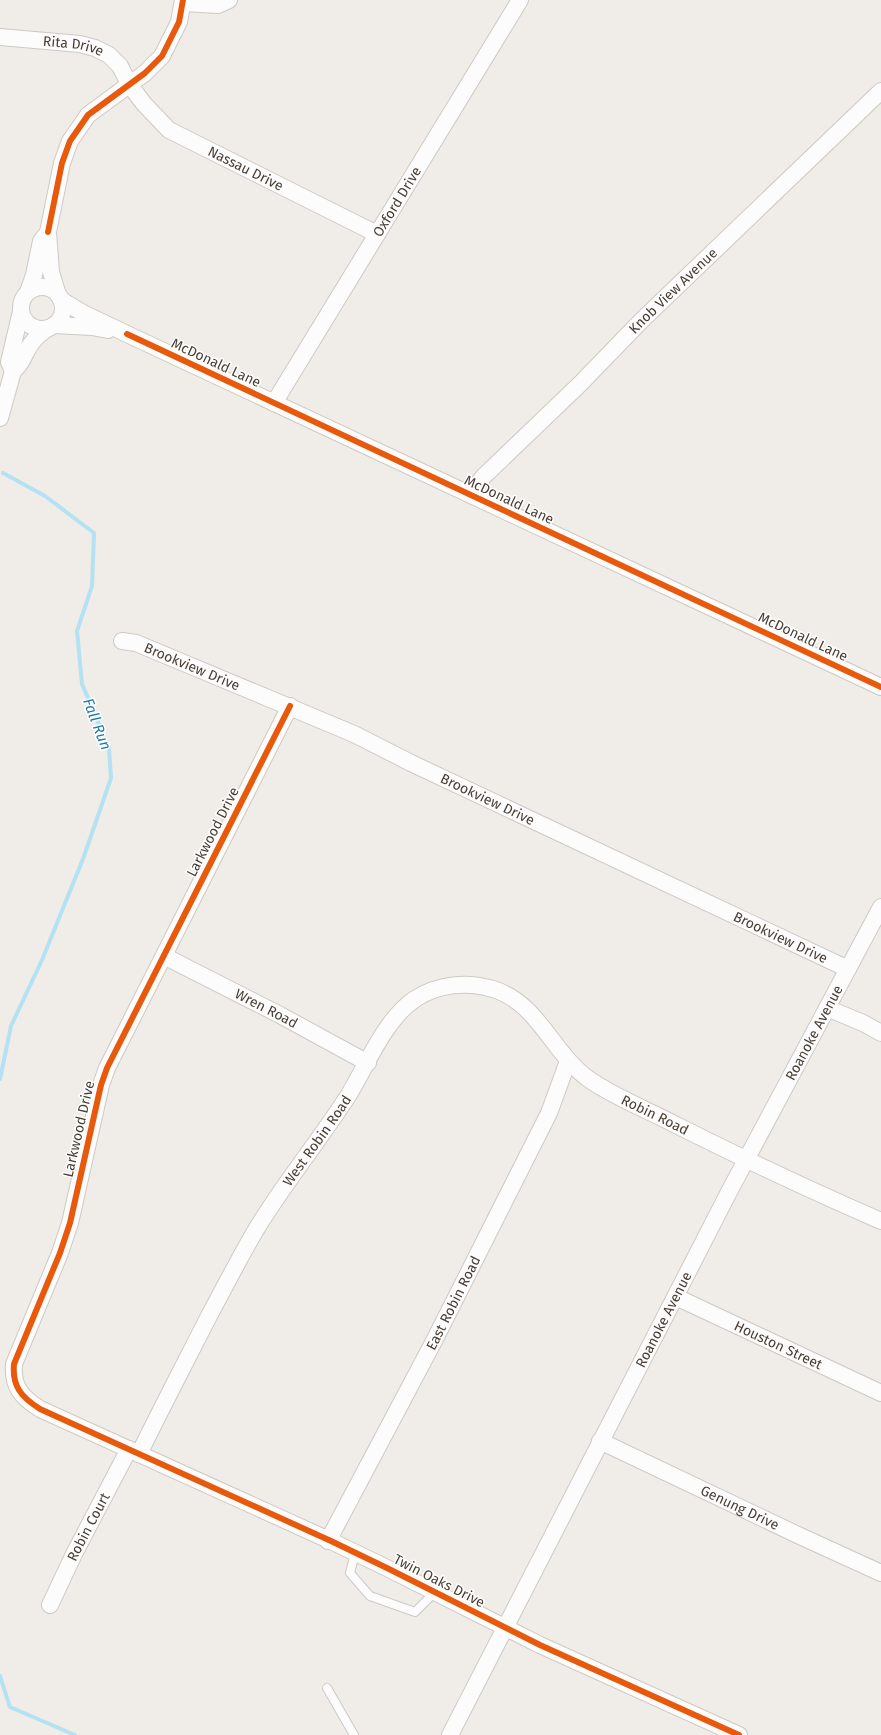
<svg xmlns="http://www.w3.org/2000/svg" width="881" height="1735" viewBox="0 0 881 1735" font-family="'Fira Sans',sans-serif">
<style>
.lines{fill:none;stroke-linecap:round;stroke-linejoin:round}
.stream{stroke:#b4e2f2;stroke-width:4}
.lane-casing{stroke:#cdc9c4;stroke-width:10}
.street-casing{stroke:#cdc9c4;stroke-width:18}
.lane{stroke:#fdfcfc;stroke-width:8}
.street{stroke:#fdfcfc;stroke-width:16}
.cycleway-casing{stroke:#fff;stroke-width:8}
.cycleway{stroke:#e8590c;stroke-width:6}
.labels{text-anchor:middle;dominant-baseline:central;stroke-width:3;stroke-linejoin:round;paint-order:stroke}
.street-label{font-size:14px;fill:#483e34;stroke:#fff}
.water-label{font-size:15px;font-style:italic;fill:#1f7da5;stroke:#fff}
</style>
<rect width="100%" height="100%" fill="#f0ede8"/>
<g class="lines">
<g class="stream">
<path d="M 0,1079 L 11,1026 L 42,960 L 83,859 L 111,778 L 109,748 L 82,684 L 77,631 L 92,586 L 94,533 L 45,496 L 3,473"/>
<path d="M 0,1676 L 10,1707 L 75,1735"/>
</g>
<g class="lane-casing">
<g id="lane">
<path d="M 355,1553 L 350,1573 L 370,1596 L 415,1612 L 435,1592"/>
<path d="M 327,1688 L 354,1735"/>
</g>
</g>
<g class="street-casing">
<g id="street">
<path d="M 183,3 L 218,5 L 229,0"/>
<path id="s1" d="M 0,37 L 80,44 L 95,48 L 109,55 L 120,66 L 129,84 L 144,104 L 169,130 L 377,234"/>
<circle cx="42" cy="308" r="21"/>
<path d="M 28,292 L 34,275 L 41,241 L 45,236"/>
<path d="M 58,295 L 51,272 L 48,232 L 62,163 L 70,141 L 88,115 L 145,73 L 162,56 L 179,22 L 183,0"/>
<path d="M 61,300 L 83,313 L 127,334 L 881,687"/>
<path d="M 54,325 L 92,327 L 108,330"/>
<path d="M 13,371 L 9,362 L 21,311"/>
<path id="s2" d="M 274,403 L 520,0"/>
<path d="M 0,418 L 13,371 C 23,364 24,353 31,344 C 35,338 41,333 48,328"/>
<path id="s3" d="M 469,494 L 484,476 L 580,384 L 641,321 L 881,91"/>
<path id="s4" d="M 122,641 L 136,643 L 354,734 L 411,763 L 848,969"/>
<path d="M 290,706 L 107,1068 L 101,1085 L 70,1223 L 60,1253 L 14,1364 C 12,1386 21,1397 40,1409 L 331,1541 L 387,1568 L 540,1645 L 739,1735"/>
<path id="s5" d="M 164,956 L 280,1015 L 368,1063"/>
<path d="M 827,1008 L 863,1023 L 881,1033"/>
<path id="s6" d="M 676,1297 L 881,1393"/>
<path id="s7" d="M 600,1441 L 800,1536 L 881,1573"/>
<path id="s8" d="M 139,1454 C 162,1407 186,1361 210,1314 C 227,1283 243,1250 262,1220 C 289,1177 321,1138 348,1096 C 367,1065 385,1019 415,999 C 438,984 467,981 493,989 C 539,1003 553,1055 590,1080 C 616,1098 648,1110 676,1125 C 744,1159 812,1191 881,1221"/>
<path id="s9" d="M 328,1541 L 434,1341 L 549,1113 L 568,1061"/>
<path id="s10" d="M 50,1605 L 74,1554 L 129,1449"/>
<path id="s11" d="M 450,1735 L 730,1190 L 881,907"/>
</g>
</g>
<use href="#lane" class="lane"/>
<use href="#street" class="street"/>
<g class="cycleway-casing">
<g id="cycleway">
<path d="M 48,232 L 62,163 L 70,141 L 88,115 L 145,73 L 162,56 L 179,22 L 183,0"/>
<path d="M 127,334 L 881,687"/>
<path d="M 290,706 L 107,1068 L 101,1085 L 70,1223 L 60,1253 L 14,1364 C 12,1386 21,1397 40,1409 L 331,1541 L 387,1568 L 540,1645 L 739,1735"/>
</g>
</g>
<use href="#cycleway" class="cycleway"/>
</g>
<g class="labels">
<g class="street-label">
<text stroke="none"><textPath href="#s1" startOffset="74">Rita Drive</textPath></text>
<text stroke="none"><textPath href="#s1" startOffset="294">Nassau Drive</textPath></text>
<text stroke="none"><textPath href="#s2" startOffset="236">Oxford Drive</textPath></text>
<text stroke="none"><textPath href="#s3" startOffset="288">Knob View Avenue</textPath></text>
<text transform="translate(216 363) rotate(25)">McDonald Lane</text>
<text transform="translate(509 500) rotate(25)">McDonald Lane</text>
<text transform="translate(803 637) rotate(25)">McDonald Lane</text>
<text stroke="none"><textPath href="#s4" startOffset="75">Brookview Drive</textPath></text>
<text stroke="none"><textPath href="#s4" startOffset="399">Brookview Drive</textPath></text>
<text transform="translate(213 832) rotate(-63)">Larkwood Drive</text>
<text stroke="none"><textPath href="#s4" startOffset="723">Brookview Drive</textPath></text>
<text stroke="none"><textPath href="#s5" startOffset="115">Wren Road</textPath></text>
<text stroke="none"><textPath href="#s11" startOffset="791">Roanoke Avenue</textPath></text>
<text stroke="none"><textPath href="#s8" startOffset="824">Robin Road</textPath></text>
<text transform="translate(79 1129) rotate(-77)">Larkwood Drive</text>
<text stroke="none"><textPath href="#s8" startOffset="361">West Robin Road</textPath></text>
<text stroke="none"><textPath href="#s9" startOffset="269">East Robin Road</textPath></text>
<text stroke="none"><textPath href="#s11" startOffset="467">Roanoke Avenue</textPath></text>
<text stroke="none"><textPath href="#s6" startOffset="113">Houston Street</textPath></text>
<text stroke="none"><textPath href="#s7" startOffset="155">Genung Drive</textPath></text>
<text stroke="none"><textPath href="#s10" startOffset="87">Robin Court</textPath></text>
<text transform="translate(439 1581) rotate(27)">Twin Oaks Drive</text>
</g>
<g class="water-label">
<text transform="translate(97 724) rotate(69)">Fall Run</text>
</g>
</g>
</svg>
